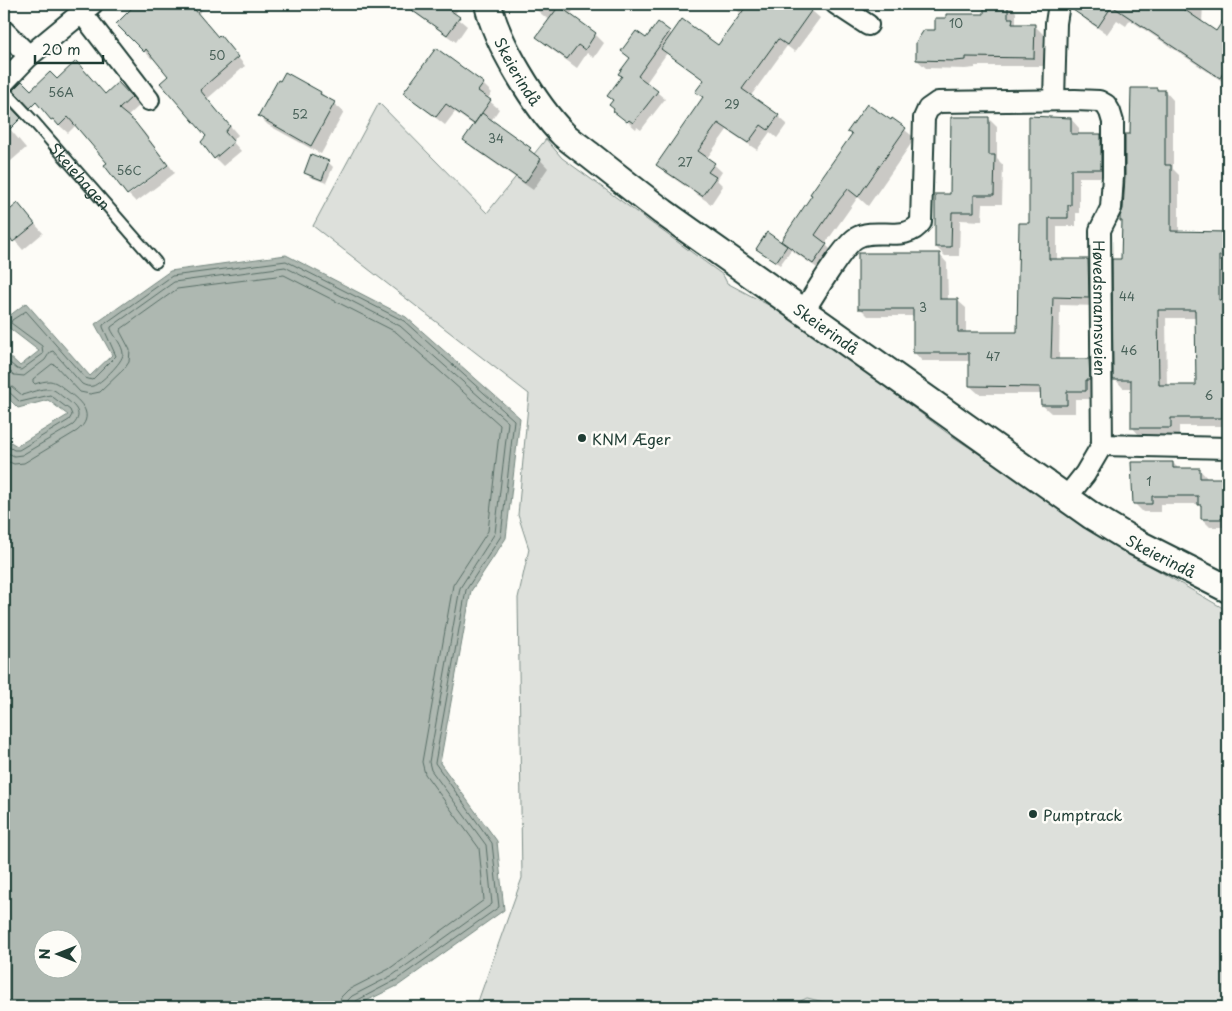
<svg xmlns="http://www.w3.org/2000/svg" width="1232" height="1011" viewBox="0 0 1232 1011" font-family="'Playpen Sans',sans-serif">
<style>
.green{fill:#dde0db;stroke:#7e8e88}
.water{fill:#aeb8b1;stroke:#75877f;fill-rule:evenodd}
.shadow{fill:#0003;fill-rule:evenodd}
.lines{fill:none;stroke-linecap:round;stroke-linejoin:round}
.shore{stroke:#586e66;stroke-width:1}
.building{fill:#c6cdc7;stroke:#1f3d34;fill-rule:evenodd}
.service-casing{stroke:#1f3d34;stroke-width:14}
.minor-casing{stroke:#1f3d34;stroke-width:24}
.tertiary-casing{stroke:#1f3d34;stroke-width:30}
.service{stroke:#fdfcf7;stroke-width:10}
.minor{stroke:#fdfcf7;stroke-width:20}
.tertiary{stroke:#fdfcf7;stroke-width:26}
.poi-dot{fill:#1f3d34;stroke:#fdfcf7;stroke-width:2}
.labels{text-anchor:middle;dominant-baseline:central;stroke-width:5;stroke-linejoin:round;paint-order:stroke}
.number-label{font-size:12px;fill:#496159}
.street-label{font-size:15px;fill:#1f3d34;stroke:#fdfcf7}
.poi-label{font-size:15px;fill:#1f3d34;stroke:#fdfcf7;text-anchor:start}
</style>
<rect width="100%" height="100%" fill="#fdfcf7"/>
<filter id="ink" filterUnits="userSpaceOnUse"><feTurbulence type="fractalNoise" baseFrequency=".02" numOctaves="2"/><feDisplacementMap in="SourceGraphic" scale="10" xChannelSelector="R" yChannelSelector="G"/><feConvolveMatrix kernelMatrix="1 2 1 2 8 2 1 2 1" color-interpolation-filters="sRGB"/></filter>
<g filter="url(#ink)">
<path class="green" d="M 379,103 L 487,213 L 546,139 L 562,158 L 723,275 L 727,283 L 791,317 L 946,432 L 1133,556 L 1228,611 L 1228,1001 L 1146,1007 L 829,1007 L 828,1003 L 807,998 L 788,1007 L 476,1007 L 522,878 L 518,598 L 529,549 L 518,515 L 529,394 L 313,226 Z"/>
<path class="water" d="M 286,255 L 406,317 L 520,418 L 506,538 L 471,591 L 440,763 L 497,841 L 504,910 L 399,985 L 354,1007 L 4,1007 L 4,438 L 17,446 L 68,415 L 48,400 L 18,408 L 4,394 L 4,351 L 20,366 L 39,351 L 4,324 L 4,320 L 26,303 L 90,376 L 112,355 L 95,324 L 170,271 ZM 42,938 L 72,938 L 72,968 L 42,968 Z"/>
<g class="shadow">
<path d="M 138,4 L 208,4 L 198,14 L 218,38 L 228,45 L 245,66 L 207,99 L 238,135 L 232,141 L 241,151 L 223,166 L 215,158 L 208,136 L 170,77 L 154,57 L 152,59 L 118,24 Z"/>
<path d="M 402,4 L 456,4 L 460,7 L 454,15 L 467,26 L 456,42 Z"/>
<path d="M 542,4 L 578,4 L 570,15 L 595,34 L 604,43 L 594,58 L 587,53 L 577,68 L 547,46 L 538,37 L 550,21 L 534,8 Z"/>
<path d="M 728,4 L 770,4 L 773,5 L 774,4 L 804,4 L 820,18 L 795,52 L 787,46 L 750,97 L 778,116 L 787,124 L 777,138 L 770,132 L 757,150 L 727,130 L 707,158 L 722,172 L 717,180 L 723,186 L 711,204 L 666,173 L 658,165 L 704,98 L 697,92 L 705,81 L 667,53 L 646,83 L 665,99 L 641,130 L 637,127 L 636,129 L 614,110 L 614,101 L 609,96 L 623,77 L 619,74 L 631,59 L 623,51 L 646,39 L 669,32 L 672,35 L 718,47 L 742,14 Z"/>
<path d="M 887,4 L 899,4 L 895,9 Z"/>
<path d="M 985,4 L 1008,4 L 1016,12 L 1016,24 L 1018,25 L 1034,25 L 1043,34 L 1043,66 L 975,66 L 975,68 L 965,69 L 926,68 L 917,60 L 936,31 L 985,15 Z"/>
<path d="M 1084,4 L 1203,4 L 1202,23 L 1217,32 L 1227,17 L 1228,85 L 1130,20 L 1126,26 L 1117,20 L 1107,34 L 1087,21 L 1078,12 Z"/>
<path d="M 436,50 L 483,84 L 492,93 L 487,99 L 499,109 L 491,121 L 530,149 L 548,168 L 533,190 L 473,148 L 465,140 L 475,126 L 455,112 L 445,125 L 414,101 L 405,93 Z"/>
<path d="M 285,74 L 321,93 L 344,112 L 321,154 L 268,125 L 259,116 Z"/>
<path d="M 57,80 L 106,95 L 126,92 L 139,106 L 127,117 L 143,131 L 167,163 L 127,194 L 109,163 L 76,125 L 68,133 L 52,119 Z"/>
<path d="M 1157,89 L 1159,91 L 1165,91 L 1173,100 L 1173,169 L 1179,175 L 1179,232 L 1228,234 L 1228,426 L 1179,426 L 1179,436 L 1140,436 L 1132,427 L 1132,388 L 1123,388 L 1115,379 L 1123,261 L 1123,222 L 1132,136 ZM 1166,318 L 1196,318 L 1198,386 L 1167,386 Z"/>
<path d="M 988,118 L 997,127 L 997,159 L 1003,165 L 1002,204 L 983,204 L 982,221 L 960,220 L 959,256 L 945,256 L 936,247 L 951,196 Z"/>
<path d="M 1071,119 L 1079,128 L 1079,136 L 1101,136 L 1109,144 L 1109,177 L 1079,177 L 1079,213 L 1076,213 L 1076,226 L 1057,226 L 1057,260 L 1088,261 L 1096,269 L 1097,306 L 1060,305 L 1059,360 L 1089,360 L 1097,368 L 1094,399 L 1075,399 L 1075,413 L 1051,413 L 1042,405 L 1042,394 L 979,394 L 970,386 L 970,361 L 922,361 L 914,352 L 914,316 L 868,316 L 860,308 L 939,254 L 947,263 L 948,300 L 957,300 L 966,308 L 966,333 L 1019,333 L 1030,224 Z"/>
<path d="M 892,120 L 915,138 L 868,206 L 858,197 L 825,244 L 835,254 L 823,272 L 791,250 L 780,265 L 757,249 L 768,234 L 787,247 L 787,246 L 783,241 L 853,135 L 849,131 L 891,122 Z"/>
<path d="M 4,122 L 26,148 L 4,167 Z"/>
<path d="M 312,156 L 328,162 L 333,167 L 326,183 L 310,177 L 305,172 Z"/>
<path d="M 169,165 L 175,173 L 136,202 L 129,195 Z"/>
<path d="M 18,205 L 43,233 L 23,250 L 4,228 L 4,217 Z"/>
<path d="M 1173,463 L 1179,469 L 1199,469 L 1208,479 L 1228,479 L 1228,527 L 1210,527 L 1202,519 L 1202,506 L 1199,504 L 1160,504 L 1160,512 L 1143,512 L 1134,503 Z"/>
</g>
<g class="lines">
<g class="shore">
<path d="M 4,358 L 17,369 L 21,370 L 43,354 L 42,346 L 11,323 L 12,320 L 26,311 L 85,378 L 92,380 L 116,356 L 103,327 L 103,325 L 172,276 L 286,261 L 404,321 L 514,420 L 501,536 L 466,590 L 435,763 L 492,843 L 499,907 L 396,980 L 356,1001 L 353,1007"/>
<path d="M 4,366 L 14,375 L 24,376 L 45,360 L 50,352 L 53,351 L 82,384 C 86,386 89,387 93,386 C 100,384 123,362 123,354 C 123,346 114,336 111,329 L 111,327 L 174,282 L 285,267 L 400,326 L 508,422 L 495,533 L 460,588 L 429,762 L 431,770 L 486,845 L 492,904 L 393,975 L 352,996 L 348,1000 L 347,1007"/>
<path d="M 4,384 L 11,386 L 22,395 C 30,393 41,388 49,389 C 55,389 59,394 63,397 C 73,404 85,413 73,425 L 22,455 L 14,456 L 4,451"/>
<path d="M 4,391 L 9,392 L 20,402 L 50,395 L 70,410 L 72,415 L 69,420 L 19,450 L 14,450 L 4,444"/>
<path d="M 4,460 L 14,464 L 24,463 L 77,431 C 96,416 82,402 67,391 C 62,387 57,382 50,381 C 45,381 40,382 35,384 L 33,382 L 33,379 L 52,364 L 55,365 L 80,392 L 90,394 L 100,392 L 125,368 L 129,362 L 130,350 L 120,331 L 121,329 L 177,289 L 284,275 L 396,332 L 500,425 L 488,531 L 453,585 L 422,762 L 425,774 L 479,848 L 484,900 L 389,969 L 348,990 L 341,997 L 339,1007"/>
</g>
</g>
<g class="building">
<path d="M 136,4 L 190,4 L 218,37 L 220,35 L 238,57 L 200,90 L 230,126 L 225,132 L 234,142 L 214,159 L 201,142 L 206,136 L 160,83 L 168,76 L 146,49 L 144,52 L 116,24 Z"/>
<path d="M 403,4 L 441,4 L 460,17 L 447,35 Z"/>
<path d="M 748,4 L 816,4 L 787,45 L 778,39 L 742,89 L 779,115 L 768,130 L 761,125 L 748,143 L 718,123 L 698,151 L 715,163 L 708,172 L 716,177 L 702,196 L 656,165 L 703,97 L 695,92 L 704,80 L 661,49 L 682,19 L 718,45 Z"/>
<path d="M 984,4 L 1008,4 L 1008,18 L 1013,18 L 1012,24 L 1035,24 L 1034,58 L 966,57 L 966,60 L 955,61 L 916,60 L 916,42 L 924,30 L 935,30 L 935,18 L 946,18 L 946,14 L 984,14 Z"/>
<path d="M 1071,4 L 1176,4 L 1216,31 L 1228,13 L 1228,65 L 1220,78 L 1112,6 L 1098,27 L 1070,8 Z"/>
<path d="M 559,6 L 596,33 L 585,50 L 578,45 L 567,59 L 536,37 Z"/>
<path d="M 658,22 L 670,31 L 638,76 L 658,91 L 633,123 L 629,120 L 627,122 L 613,111 L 614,109 L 609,105 L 613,100 L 607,96 L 622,76 L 618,74 L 630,58 L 621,51 L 636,31 L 646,38 Z"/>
<path d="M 436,48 L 484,83 L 478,91 L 491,100 L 474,124 L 446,104 L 436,117 L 403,93 Z"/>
<path d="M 76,61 L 105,94 L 118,82 L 132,97 L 119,109 L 135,122 L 168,165 L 127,195 L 104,165 L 107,163 L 68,117 L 59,126 L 53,119 L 51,120 L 36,102 L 30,108 L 13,90 L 22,81 L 31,90 L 50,72 L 57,79 Z"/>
<path d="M 285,72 L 321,92 L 320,94 L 335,102 L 311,146 L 258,116 L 278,80 L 280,81 Z"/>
<path d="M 1131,88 L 1157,88 L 1157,90 L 1165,90 L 1165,165 L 1171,165 L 1171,231 L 1228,232 L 1228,257 L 1219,256 L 1219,300 L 1228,300 L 1228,329 L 1224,329 L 1224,373 L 1228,373 L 1228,396 L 1222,396 L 1222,418 L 1171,418 L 1171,428 L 1131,428 L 1131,380 L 1113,380 L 1112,259 L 1121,259 L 1122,221 L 1120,221 L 1120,216 L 1123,209 L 1125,177 L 1125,134 L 1130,134 ZM 1158,310 L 1195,310 L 1196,385 L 1159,385 Z"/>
<path d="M 4,100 L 21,118 L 4,135 Z"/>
<path d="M 867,104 L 891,120 L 892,118 L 906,128 L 858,197 L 848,189 L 839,200 L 815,235 L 827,244 L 813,264 L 781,241 L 812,195 L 810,194 L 852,134 L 847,132 Z"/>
<path d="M 482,113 L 531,148 L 529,150 L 541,159 L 525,183 L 463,140 Z"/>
<path d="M 1029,116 L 1071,118 L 1071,134 L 1101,134 L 1101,169 L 1071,169 L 1071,205 L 1068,205 L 1068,218 L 1049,218 L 1049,259 L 1088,259 L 1089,298 L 1053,297 L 1051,359 L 1089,359 L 1090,380 L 1086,380 L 1086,391 L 1067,391 L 1067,405 L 1041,405 L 1040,387 L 969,386 L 969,353 L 913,353 L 913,309 L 858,309 L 858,253 L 940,253 L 940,299 L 958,299 L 958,332 L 1017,332 L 1019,223 L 1029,223 Z"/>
<path d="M 951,117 L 989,117 L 989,155 L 995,155 L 994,195 L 974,195 L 974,212 L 952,212 L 951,247 L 935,247 L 935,194 L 950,194 Z"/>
<path d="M 311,154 L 329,161 L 322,180 L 304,173 Z"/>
<path d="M 18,203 L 35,224 L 13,242 L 4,230 L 4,215 Z"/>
<path d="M 767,232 L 787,246 L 776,262 L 756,249 Z"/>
<path d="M 1131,462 L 1173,462 L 1173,468 L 1200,468 L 1200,478 L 1228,478 L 1228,504 L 1222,504 L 1222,519 L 1201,519 L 1201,505 L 1198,505 L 1198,496 L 1152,496 L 1152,504 L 1133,504 Z"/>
</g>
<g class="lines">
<g class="service-casing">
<g id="service">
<path id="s1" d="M 4,90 L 35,123 L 156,262"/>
</g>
</g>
<g class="minor-casing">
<g id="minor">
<path d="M 836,4 L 868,25"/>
<path d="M 82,13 L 149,100"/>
<path d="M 4,31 L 29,56"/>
<path d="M 4,82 L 29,56 L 92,4"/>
<path d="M 1054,100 L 1056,23 L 1059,4"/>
<path id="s2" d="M 804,311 C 813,296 844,245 856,238 C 876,226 906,244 921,222 L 924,118 L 928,109 L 938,102 L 1075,100 L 1099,101 L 1106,105 L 1110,112 L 1113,122 L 1113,176 L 1111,208 L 1100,230 L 1102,445 L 1085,474 L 1066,498"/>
<path d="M 1102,445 L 1228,448"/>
</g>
</g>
<g class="tertiary-casing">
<g id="tertiary">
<path id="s3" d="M 488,4 C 496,42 536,107 564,135 C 572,142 582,149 591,156 C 615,175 639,194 663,212 L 1092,516 L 1135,542 L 1228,589"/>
</g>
</g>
<use href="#service" class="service"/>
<use href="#minor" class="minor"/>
<use href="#tertiary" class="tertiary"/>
</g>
</g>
<g class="poi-dot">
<circle cx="582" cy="438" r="5"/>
<circle cx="1033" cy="814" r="5"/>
</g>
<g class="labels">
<g class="number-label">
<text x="956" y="23">10</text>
<text x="217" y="55">50</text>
<text x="61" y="92">56A</text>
<text x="732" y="104">29</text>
<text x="300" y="114">52</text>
<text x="496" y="138">34</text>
<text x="685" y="162">27</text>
<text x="129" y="170">56C</text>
<text x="1127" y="296">44</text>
<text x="923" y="307">3</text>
<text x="1129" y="350">46</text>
<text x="993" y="356">47</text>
<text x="1209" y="395">6</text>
<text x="1149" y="481">1</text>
</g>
<g class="street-label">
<text stroke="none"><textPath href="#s3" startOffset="74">Skeierindå</textPath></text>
<text stroke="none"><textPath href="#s1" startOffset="115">Skeiehagen</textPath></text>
<text stroke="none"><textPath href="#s2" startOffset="662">Høvedsmannsveien</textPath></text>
<text stroke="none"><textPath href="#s3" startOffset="479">Skeierindå</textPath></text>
<text stroke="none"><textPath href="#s3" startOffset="884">Skeierindå</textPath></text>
</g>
<g class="poi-label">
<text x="592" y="438">KNM Æger</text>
<text x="1043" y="814">Pumptrack</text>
</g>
</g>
<rect width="1232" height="1011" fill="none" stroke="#fdfcf7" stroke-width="20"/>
<rect x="10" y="10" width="1212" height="991" fill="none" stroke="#1f3d34" stroke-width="2" filter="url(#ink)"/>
<g transform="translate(58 954) rotate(270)"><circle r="24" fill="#fdfcf7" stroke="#a4b0a9"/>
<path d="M0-4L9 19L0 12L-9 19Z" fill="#1f3d34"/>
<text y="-8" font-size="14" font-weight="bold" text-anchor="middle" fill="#1f3d34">N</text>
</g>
<path d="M35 55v8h68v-8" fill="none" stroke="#1f3d34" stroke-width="2.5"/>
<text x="42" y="55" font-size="15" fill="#1f3d34" stroke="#fdfcf7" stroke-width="4" paint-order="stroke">20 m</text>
</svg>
